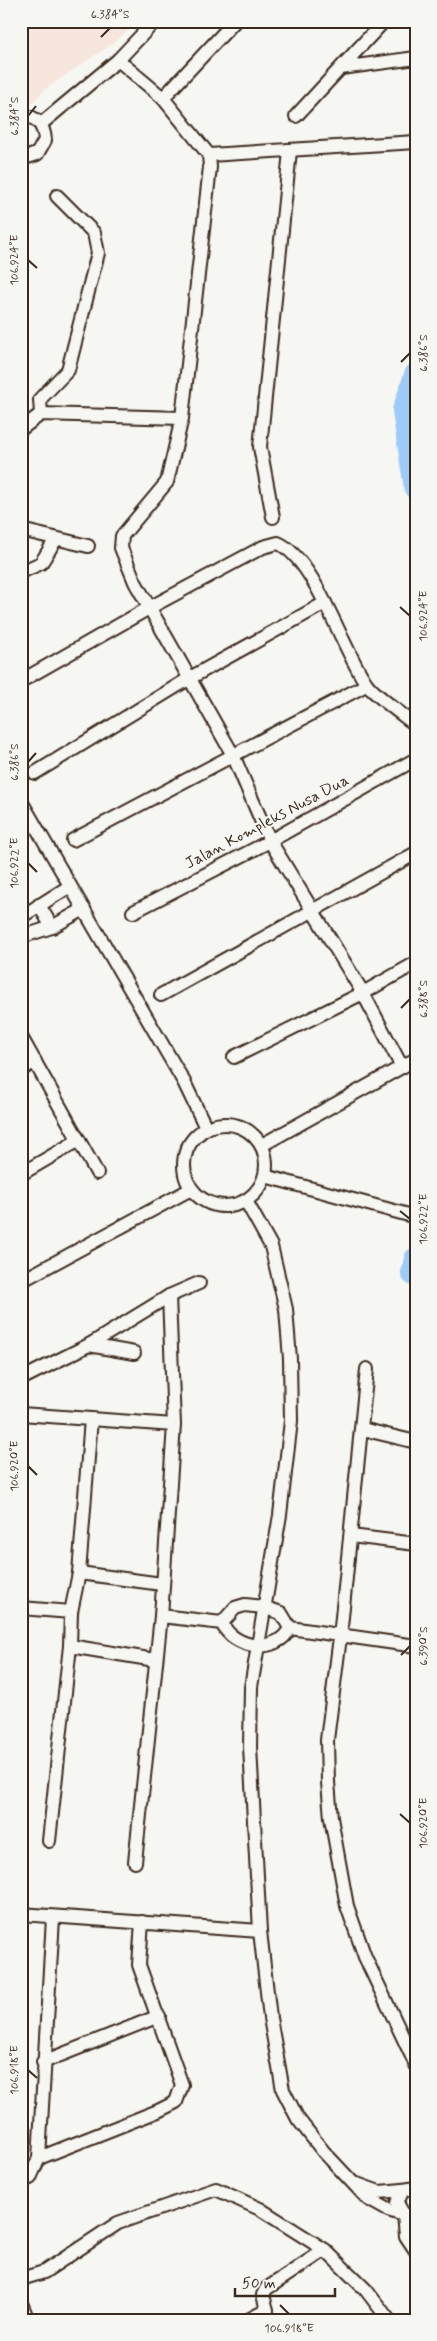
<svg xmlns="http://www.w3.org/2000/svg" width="437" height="2341" viewBox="0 0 437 2341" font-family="Mynerve,sans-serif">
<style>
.built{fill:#f6e5dd}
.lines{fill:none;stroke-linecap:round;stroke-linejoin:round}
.river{stroke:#9dcaf7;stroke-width:24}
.street-casing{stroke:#3b2a1e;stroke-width:16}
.street{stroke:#f6f6f2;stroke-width:12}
.ticks{fill:none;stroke:#3b2a1e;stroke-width:2}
.labels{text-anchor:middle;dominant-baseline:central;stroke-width:4.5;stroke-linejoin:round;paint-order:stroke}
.street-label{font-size:16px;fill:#3b2a1e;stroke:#f6f6f2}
.neatline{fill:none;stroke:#3b2a1e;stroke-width:2}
.ticks-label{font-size:12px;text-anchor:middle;fill:#3b2a1e}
</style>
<rect width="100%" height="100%" fill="#f6f6f2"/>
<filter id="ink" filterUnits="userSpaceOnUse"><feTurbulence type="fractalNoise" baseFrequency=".02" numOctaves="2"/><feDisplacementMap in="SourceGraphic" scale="10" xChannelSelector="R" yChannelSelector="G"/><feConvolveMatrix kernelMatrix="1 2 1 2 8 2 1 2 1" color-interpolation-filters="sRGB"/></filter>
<g filter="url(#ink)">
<path class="built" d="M 21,21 L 140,21 L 112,44 L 45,89 L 21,115 Z"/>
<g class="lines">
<g class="river">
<path d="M 416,375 L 404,411 L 416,488"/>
<path d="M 416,1259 L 413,1273 L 416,1275"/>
</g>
<g class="street-casing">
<g id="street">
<path d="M 118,60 L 155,21"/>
<path d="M 341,68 L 416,58"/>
<path d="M 163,98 L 235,21"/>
<path d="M 21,116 C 37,115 44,126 45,140 L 37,154 L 21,159"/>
<path d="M 296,116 L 384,21"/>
<path d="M 41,124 L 118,60 L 163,98 L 209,155 L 210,167 L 182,418 L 167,482 L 122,536 L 121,548 L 135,582 L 233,755 L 270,841 L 363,993 L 402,1067"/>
<path d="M 209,155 L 416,142"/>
<path d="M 41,414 L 40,399 L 68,370 L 98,253 L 94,233 L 57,196"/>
<path d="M 21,429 L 41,414 L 182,418"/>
<path d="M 273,517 L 260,447 L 290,151"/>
<path d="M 21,530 L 88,546"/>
<path d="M 21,572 L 41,563 L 56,539"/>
<path d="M 21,681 L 149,608 L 263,547 L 278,543 C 315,559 342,649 366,683 C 374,695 403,715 416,725"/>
<path d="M 35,773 L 190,678 L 325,603"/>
<path d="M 21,801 L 184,1082 L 206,1128"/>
<path d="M 73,840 L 366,685"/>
<path d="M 39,905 L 52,927"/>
<path d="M 133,912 L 270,841 L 416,759"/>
<path d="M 21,917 L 70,886"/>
<path d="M 21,937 L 52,927 L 84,909"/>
<path d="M 161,995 L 416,853"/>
<path d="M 21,1037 L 97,1173"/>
<path d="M 234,1057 L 363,993 L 416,963"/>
<path d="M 21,1070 L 35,1061"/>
<circle cx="225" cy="1165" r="41"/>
<path d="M 262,1145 L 416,1059"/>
<path d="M 21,1174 L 79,1140"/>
<path d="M 265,1176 L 416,1217"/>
<path d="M 246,1201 L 271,1246 L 286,1309 L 290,1359 L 291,1421 L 280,1515 L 251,1687 L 250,1747 L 260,1931 L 270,2018 L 283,2090 L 298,2119 L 323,2151 L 368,2199 L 388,2210 L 404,2215 L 406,2236 L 416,2251"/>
<path d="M 21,1281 L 191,1189"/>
<path d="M 89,1345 L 134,1353"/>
<path d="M 367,1369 L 340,1637 L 327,1740 L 328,1782 L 331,1818 L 347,1906 L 365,1957 L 416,2065"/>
<path d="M 21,1379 L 89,1345 L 169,1296 L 199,1283"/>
<path d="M 21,1414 L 174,1425"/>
<path d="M 362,1429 L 416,1442"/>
<path d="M 351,1536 L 416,1544"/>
<path d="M 79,1573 L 162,1584"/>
<path d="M 245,1605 L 263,1607 L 281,1613 L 290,1628 C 277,1655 233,1649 222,1623 L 235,1608 Z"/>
<path d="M 21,1608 L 71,1612"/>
<path d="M 161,1616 L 222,1623"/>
<path d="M 290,1628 L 416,1646"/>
<path d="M 70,1646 L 155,1660"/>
<path d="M 49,1841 L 70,1646 L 71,1612 L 79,1573 L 91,1419"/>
<path d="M 135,1862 L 161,1616 L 174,1425 L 169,1296"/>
<path d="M 21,1914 L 260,1931"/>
<path d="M 43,2062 L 159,2016"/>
<path d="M 39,2158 L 158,2111 L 176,2102 L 182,2085 L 139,1965 L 142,1922"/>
<path d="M 30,2178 L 39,2158 L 53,1918"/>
<path d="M 357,2184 L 379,2192 L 403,2190"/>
<path d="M 416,2188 L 403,2190 L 397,2203 L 404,2215 L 416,2217"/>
<path d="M 21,2279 L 44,2272 L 118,2223 L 216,2189 L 260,2209 L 325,2250 L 366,2290 L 389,2320"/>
<path d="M 21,2303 L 28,2320"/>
<path d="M 248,2320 L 267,2310 L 263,2295 L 266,2289 L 325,2250"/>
</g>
</g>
<use href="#street" class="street"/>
</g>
</g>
<path class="ticks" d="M 101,37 L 110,28M 28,116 L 36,106M 28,260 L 37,268M 401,362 L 410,353M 400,607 L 410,616M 28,762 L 36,753M 28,863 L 37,872M 401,1008 L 410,999M 400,1211 L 410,1219M 28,1466 L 37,1475M 401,1655 L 410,1646M 400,1814 L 410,1823M 28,2070 L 37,2078M 280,2305 L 289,2314"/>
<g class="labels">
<g class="street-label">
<text transform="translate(267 822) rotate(-28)">Jalan Kompleks Nusa Dua</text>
</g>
</g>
<rect width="437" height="2341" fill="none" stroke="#f6f6f2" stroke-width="55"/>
<path d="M235 2288v8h100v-8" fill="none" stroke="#3b2a1e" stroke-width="2.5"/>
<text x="242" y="2288" font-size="15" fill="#3b2a1e" stroke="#f6f6f2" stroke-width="4" paint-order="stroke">50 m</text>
<rect x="28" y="28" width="382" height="2286" class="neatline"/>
<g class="ticks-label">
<text x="110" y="18">6.384°S</text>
<text transform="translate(14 116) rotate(-90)" y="4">6.384°S</text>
<text transform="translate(14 260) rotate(-90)" y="4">106.924°E</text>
<text transform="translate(423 353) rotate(-90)" y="4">6.386°S</text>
<text transform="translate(423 616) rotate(-90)" y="4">106.924°E</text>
<text transform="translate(14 762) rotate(-90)" y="4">6.386°S</text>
<text transform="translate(14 863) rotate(-90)" y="4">106.922°E</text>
<text transform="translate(423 999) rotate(-90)" y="4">6.388°S</text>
<text transform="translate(423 1219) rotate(-90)" y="4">106.922°E</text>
<text transform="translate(14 1466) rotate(-90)" y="4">106.920°E</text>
<text transform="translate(423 1646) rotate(-90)" y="4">6.390°S</text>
<text transform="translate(423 1823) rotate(-90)" y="4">106.920°E</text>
<text transform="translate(14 2070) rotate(-90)" y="4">106.918°E</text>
<text x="289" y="2332">106.918°E</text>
</g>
</svg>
